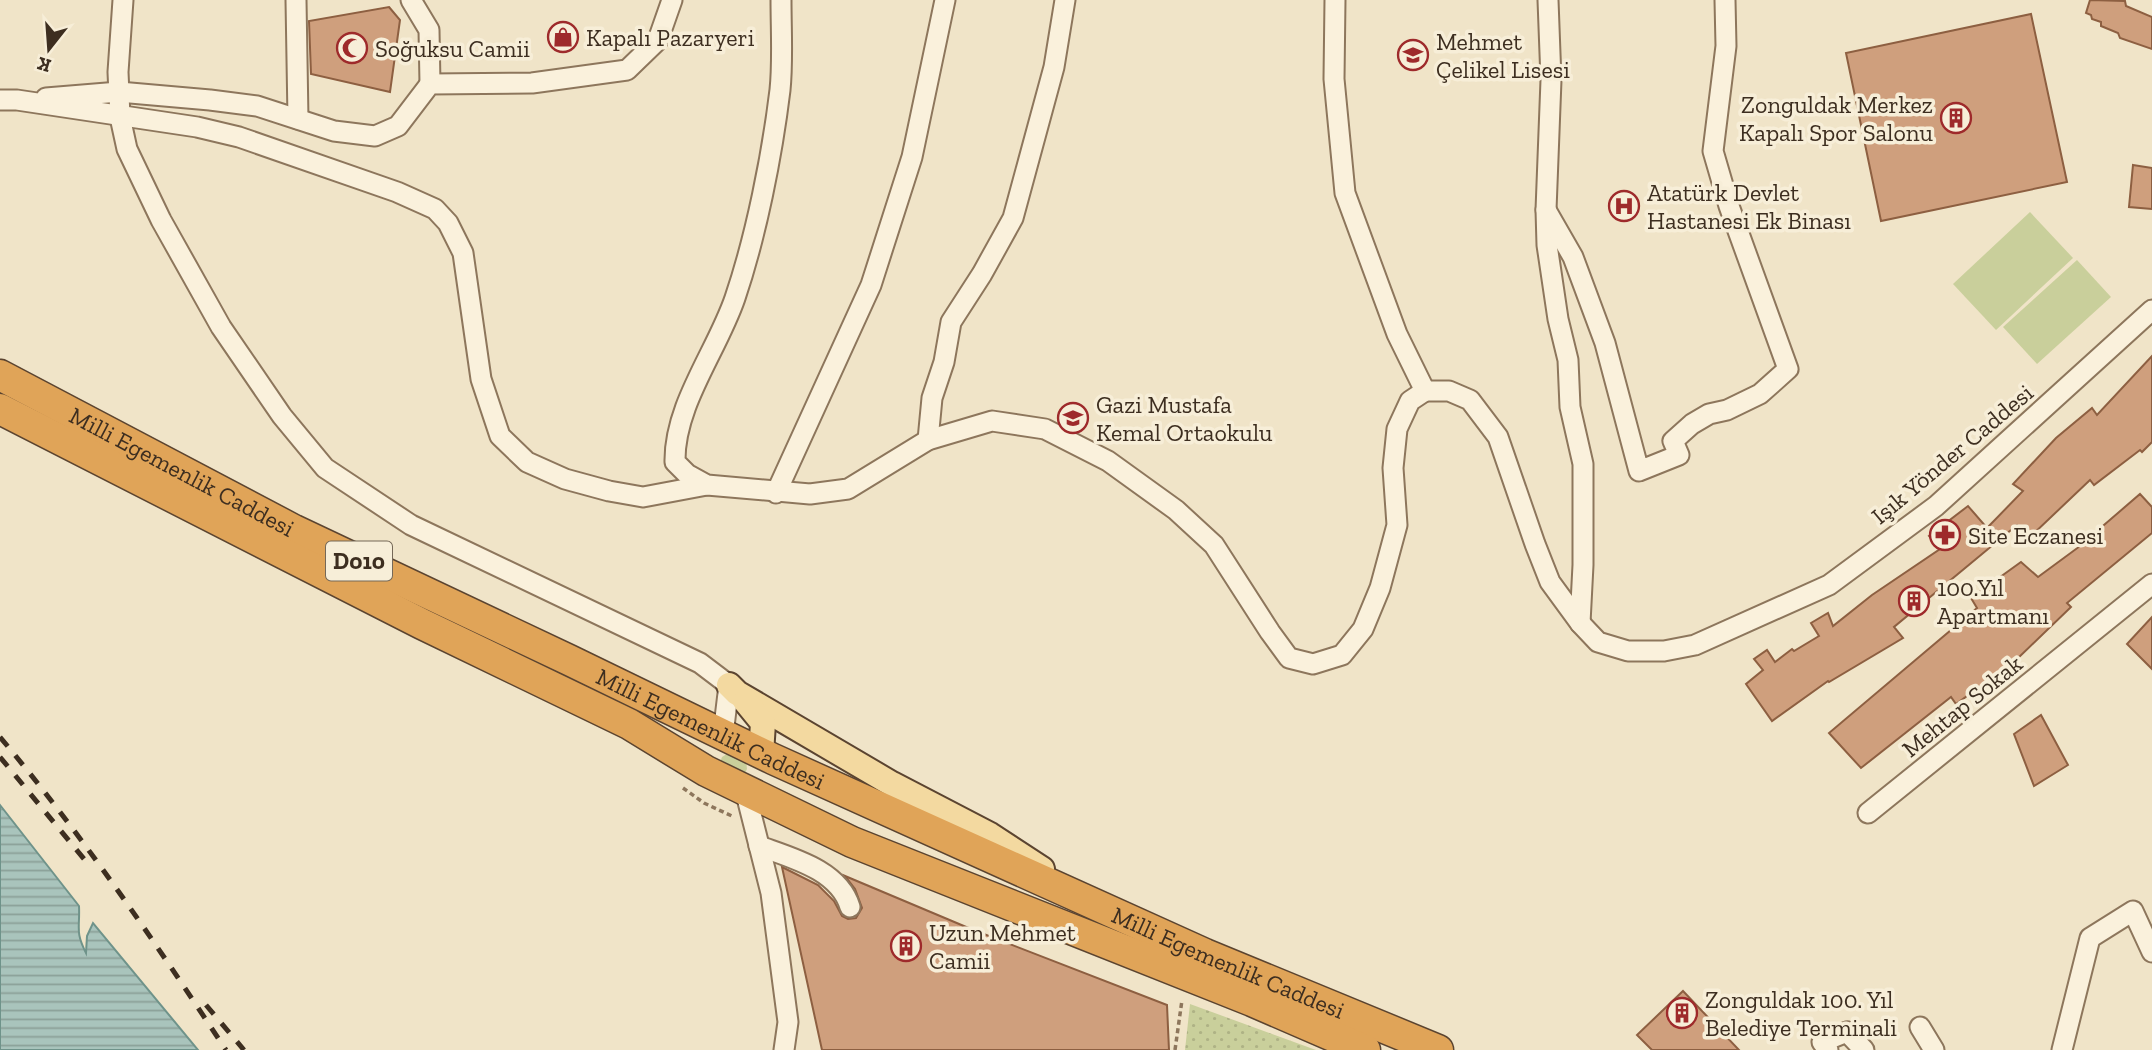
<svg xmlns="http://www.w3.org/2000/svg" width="2152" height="1050" viewBox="0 0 2152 1050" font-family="'Zilla Slab',serif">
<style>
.grass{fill:#c9cf9b}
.park{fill:url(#park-dots)}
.water{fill:url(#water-rules);stroke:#6f938a;stroke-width:2}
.building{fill:#cf9f7d;stroke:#8d5f41;stroke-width:2}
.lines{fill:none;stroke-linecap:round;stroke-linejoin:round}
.minor-casing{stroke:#8d765c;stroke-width:23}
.major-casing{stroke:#5b4430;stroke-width:28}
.highway-casing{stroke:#5b4430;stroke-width:33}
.path{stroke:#8d765c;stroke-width:3.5;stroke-dasharray:5 3.5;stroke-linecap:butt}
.minor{stroke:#faf1dc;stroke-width:19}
.major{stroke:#f3d9a0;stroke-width:24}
.highway{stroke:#e0a458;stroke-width:30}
.rail{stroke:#3d2e20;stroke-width:5;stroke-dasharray:12 12;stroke-linecap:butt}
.labels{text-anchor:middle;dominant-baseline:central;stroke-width:7;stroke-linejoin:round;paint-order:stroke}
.shield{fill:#f7eed8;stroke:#756857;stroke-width:2}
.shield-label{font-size:23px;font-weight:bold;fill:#3d2e20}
.poi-label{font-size:24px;fill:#3d2e20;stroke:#f7eed8;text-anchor:start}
.street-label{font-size:24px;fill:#3d2e20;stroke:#f7eed8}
</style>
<defs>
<pattern id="park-dots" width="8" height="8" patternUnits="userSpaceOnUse" patternTransform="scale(1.75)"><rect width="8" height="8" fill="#c9cf9b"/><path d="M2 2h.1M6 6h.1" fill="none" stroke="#aeb285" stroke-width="1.8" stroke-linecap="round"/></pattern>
<pattern id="water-rules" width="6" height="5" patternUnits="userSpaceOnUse" patternTransform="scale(1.75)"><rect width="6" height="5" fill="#a9c4bc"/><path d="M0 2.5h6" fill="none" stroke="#8ba098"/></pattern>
</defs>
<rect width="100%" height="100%" fill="#f0e4c8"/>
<g class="grass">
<path d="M 2030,212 L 2073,258 L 1996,330 L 1953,284 Z"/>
<path d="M 2077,260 L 2111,297 L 2037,364 L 2003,327 Z"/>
<path d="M 730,752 L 746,760 L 747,769 L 743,777 L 719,765 L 722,757 Z"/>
</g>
<path class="park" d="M 1190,1004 L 1316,1050 L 1185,1050 Z"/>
<path class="water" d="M 0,805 L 79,906 C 80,929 75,931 86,953 L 87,936 L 93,923 L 198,1050 L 0,1050 Z"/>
<g class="building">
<path d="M 2090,0 L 2125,1 L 2126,6 L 2152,17 L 2152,49 L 2120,38 L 2118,33 L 2101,26 L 2101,22 L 2092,19 L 2091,15 L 2086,13 Z"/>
<path d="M 389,7 L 400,20 L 390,92 L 311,74 L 309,21 Z"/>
<path d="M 2031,14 L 2067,182 L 1881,221 L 1846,53 Z"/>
<path d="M 2133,165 L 2152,168 L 2152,209 L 2129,207 Z"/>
<path d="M 2152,356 L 2152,442 L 2142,452 L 2140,450 L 2094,485 L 2090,480 L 2030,537 L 2017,525 L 1894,627 L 1903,638 L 1829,682 L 1828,681 L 1772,721 L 1746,684 L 1763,670 L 1754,659 L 1767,650 L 1775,662 L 1792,649 L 1794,651 L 1819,636 L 1811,623 L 1828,613 L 1833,626 L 1872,595 L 1940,549 L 1929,536 L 1968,506 L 1987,528 L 2023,491 L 2013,484 L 2056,438 L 2092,408 L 2097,415 Z"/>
<path d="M 2140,494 L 2152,507 L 2152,533 L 2067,603 L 2071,607 L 2015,661 L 1956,704 L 1951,697 L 1861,768 L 1829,733 L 1977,608 L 1971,598 L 2021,562 L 2038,577 L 2091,538 L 2090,537 Z"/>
<path d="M 2152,617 L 2152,669 L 2127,644 Z"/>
<path d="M 2041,715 L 2068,765 L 2034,786 L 2014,734 Z"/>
<path d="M 782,867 L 818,885 L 834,901 L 842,916 L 848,919 L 856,918 L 862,908 L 855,889 L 845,876 L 971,929 L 1167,1005 L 1169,1050 L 822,1050 Z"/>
<path d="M 1683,991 L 1739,1050 L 1652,1050 L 1637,1035 Z"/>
</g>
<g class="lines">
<g class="minor-casing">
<g id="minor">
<path d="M 123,0 L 118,72 L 120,117 L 127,149 L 161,220 L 221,327 L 282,416 L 325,468 L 411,525 L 700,663 L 729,685 L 723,735"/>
<path d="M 296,0 L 298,119"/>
<path d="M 411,0 L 429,30 L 430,84"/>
<path d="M 781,0 C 781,30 783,61 780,90 C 772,156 756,236 735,298 C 717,351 674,405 675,462 L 687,474 L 707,485 L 810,494 L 848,489 L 928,440 L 992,421 L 1045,429 L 1108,461 L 1176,510 L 1214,545 L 1270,632 L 1289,658 L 1313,664 L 1342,655 L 1363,629 L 1380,588 L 1397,525 L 1393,468 L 1397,429 L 1410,401 L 1425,391"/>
<path d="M 1335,0 L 1334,79 L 1345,193 L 1397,334 L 1425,391"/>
<path d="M 1548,0 L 1551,80 L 1546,210 L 1547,245 L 1558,319 L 1568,360 L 1570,407 L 1583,464 L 1583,565 L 1580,623"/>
<path d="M 46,98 L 119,92 L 210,100 L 257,106 L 334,131 L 375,136 L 398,126 L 430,84 L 532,83 L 627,70 L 658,40 L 672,0"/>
<path d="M 0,100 L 17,100 L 197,127 L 239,137 L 397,192 L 435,209 L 448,223 L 463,253 L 481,379 L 500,436 L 527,462 L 565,479 L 609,491 L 643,497 L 707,485"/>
<path d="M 1546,210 L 1573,257 L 1605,343 L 1639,471 L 1679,455 L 1673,441 L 1692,424 L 1709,414 L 1727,410 L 1760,394 L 1788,369 L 1729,206 L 1713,151 L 1726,46 L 1725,0"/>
<path d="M 1425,391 L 1449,391 L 1470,400 L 1498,437 L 1535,544 L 1550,582 L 1580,623 L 1598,642 L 1628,651 L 1664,651 L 1695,645 L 1829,585 L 1936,506 L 2152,310"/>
<path d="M 928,440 L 932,398 L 944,362 L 951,322 L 982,274 L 1013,218 L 1054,67 L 1065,0"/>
<path d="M 776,493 L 871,285 L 912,157 L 945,0"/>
<path d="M 745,790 L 771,893 L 788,1022 L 784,1050"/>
<path d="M 1868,813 L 2152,584"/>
<path d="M 759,846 C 792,858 839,870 850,907"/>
<path d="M 1920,1027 L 1934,1050"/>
<path d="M 1828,1050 L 1822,1042 L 1847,1032 L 1864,1050"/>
<path d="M 2062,1050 L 2090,938 L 2133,911 L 2152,952"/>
</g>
</g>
<g class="major-casing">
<g id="major">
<path d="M 729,685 L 737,693 L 892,784 L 990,835 L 1042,869"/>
<path d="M 745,701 L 763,723 L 761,754"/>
</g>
</g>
<g class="highway-casing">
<g id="highway">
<path id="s1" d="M 0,375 L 294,530 L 569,660 L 773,759 L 1205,954 L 1438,1050"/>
<path d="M 0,409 L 422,624 L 629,724 L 706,771 L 852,842 L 1252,1001 L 1365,1050"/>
</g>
</g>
<g class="path">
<path d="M 683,788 L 704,803 L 734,817"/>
<path d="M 1175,1050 L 1182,1000"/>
</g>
<use href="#minor" class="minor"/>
<use href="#major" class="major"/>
<use href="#highway" class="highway"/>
<g class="rail">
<path d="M 0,737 C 83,836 155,942 226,1050"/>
<path d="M 0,757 L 89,865"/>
<path d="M 206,1005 L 244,1050"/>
</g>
</g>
<defs>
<g id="shop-ring" transform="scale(1.575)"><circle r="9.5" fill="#f7eed8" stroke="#9e2a2b" stroke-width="1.5"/><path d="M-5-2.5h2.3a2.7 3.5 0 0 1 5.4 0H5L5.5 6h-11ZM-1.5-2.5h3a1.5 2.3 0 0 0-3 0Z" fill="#9e2a2b"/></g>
<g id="mosque-ring" transform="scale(1.575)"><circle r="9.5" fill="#f7eed8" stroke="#9e2a2b" stroke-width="1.5"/><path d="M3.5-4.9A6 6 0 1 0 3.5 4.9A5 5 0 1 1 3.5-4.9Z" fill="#9e2a2b"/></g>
<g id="school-ring" transform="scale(1.575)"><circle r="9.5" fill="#f7eed8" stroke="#9e2a2b" stroke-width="1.5"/><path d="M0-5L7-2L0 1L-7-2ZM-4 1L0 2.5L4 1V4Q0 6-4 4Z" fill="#9e2a2b"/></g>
<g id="building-ring" transform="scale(1.575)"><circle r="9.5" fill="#f7eed8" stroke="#9e2a2b" stroke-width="1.5"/><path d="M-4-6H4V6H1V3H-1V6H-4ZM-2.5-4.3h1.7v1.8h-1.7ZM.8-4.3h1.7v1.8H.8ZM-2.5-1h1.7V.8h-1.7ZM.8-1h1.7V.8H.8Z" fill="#9e2a2b"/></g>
<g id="hospital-ring" transform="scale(1.575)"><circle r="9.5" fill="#f7eed8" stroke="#9e2a2b" stroke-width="1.5"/><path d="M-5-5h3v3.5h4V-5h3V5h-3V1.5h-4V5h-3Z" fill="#9e2a2b"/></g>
<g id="pharmacy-ring" transform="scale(1.575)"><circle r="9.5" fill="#f7eed8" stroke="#9e2a2b" stroke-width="1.5"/><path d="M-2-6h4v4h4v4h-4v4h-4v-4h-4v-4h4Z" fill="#9e2a2b"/></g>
</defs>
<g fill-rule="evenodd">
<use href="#shop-ring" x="563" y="37"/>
<use href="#mosque-ring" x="352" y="48"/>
<use href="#school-ring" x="1413" y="55"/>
<use href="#building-ring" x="1956" y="118"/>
<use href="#hospital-ring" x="1624" y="206"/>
<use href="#school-ring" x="1073" y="418"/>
<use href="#pharmacy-ring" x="1945" y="535"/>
<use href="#building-ring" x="1914" y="601"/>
<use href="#building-ring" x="906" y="946"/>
<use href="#building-ring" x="1682" y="1013"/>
</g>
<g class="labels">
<rect class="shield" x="326" y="541.5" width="66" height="39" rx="5"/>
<g class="shield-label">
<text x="359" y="561">D010</text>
</g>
<g class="poi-label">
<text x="586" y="37">Kapalı Pazaryeri</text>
<text x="1436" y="41">Mehmet<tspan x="1436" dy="28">Çelikel Lisesi</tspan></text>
<text x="375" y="48">Soğuksu Camii</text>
<text x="1933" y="104" text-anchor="end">Zonguldak Merkez<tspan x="1933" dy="28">Kapalı Spor Salonu</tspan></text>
<text x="1647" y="192">Atatürk Devlet<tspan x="1647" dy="28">Hastanesi Ek Binası</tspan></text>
<text x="1096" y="404">Gazi Mustafa<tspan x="1096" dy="28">Kemal Ortaokulu</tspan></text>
<text x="1968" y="535">Site Eczanesi</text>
<text x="1937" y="587">100.Yıl<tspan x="1937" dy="28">Apartmanı</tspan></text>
<text x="929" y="932">Uzun Mehmet<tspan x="929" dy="28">Camii</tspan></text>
<text x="1705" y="999">Zonguldak 100. Yıl<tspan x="1705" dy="28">Belediye Terminali</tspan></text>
</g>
<g class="street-label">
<text transform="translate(1952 454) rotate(-40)">Işık Yönder Caddesi</text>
<text stroke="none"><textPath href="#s1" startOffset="206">Milli Egemenlik Caddesi</textPath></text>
<text transform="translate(1962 706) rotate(-39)">Mehtap Sokak</text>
<text stroke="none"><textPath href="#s1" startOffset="794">Milli Egemenlik Caddesi</textPath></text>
<text stroke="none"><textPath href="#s1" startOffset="1362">Milli Egemenlik Caddesi</textPath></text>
</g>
</g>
<g transform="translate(49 49) rotate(197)" stroke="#f7eed8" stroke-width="5" paint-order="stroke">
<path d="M0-5L12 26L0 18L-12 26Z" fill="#3d2e20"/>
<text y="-10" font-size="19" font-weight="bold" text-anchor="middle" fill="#3d2e20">K</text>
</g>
</svg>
